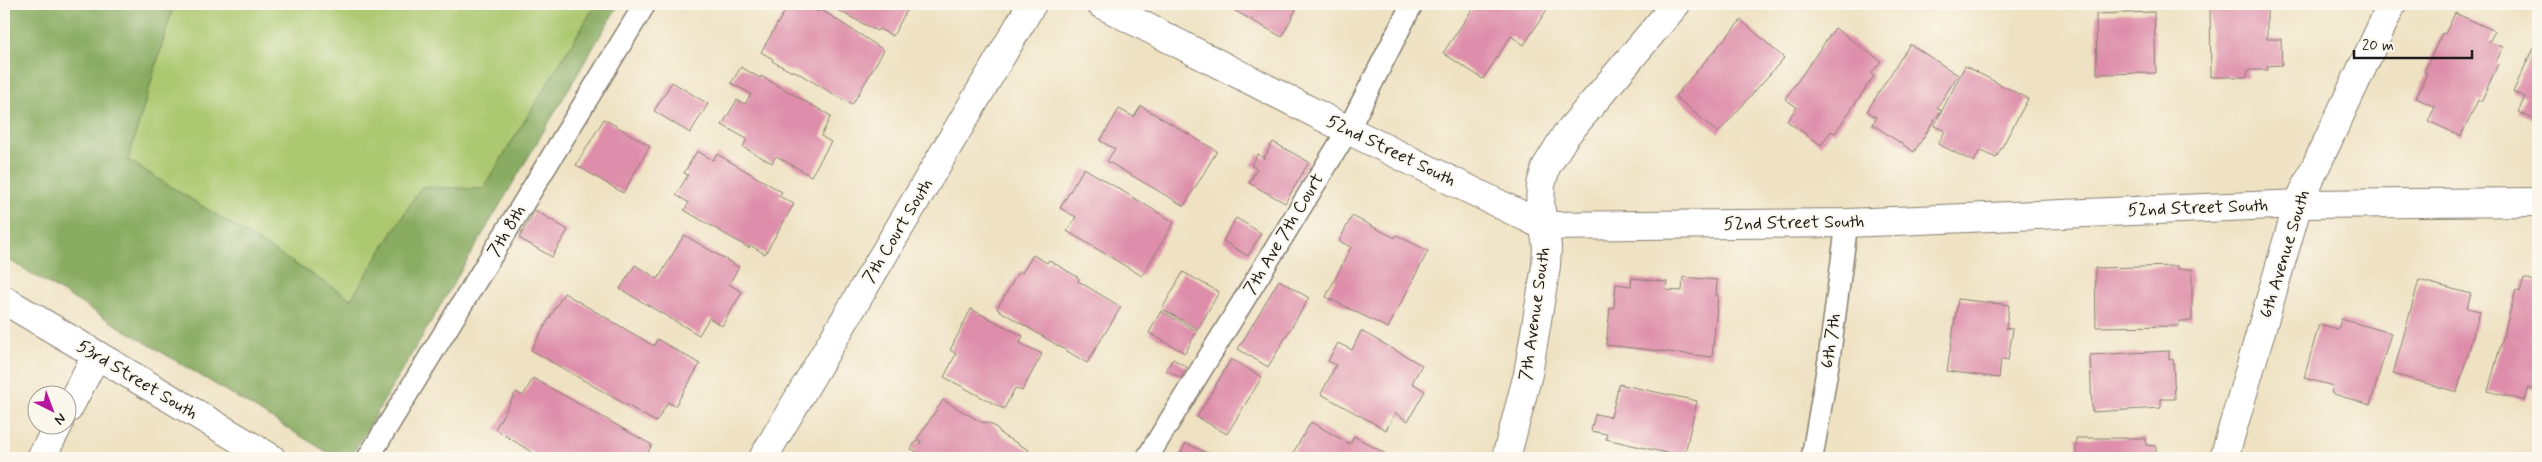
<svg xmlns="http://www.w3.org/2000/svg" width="2542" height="462" viewBox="0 0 2542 462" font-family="Mynerve,sans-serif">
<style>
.green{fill:#acc86f;stroke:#647246}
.forest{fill:#89ac62;stroke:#52643f}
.building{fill:#de8eaa}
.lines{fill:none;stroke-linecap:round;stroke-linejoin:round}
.lane-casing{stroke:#867f70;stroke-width:24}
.street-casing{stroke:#867f70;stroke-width:30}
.lane{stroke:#fff;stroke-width:21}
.street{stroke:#fff;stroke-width:28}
.labels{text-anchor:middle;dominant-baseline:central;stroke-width:4;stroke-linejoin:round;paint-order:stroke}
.street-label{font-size:18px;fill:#1c1c1c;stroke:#fbf7ec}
</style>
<rect width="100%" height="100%" fill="#fbf7ec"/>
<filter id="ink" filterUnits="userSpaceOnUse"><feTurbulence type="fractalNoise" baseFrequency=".02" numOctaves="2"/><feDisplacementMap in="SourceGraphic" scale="10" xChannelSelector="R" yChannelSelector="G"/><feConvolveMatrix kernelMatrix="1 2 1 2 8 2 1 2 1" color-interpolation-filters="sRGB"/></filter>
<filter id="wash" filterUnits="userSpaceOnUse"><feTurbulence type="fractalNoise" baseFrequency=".0096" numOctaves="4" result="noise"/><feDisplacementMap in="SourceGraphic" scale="20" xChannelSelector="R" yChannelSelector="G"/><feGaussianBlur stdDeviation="1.12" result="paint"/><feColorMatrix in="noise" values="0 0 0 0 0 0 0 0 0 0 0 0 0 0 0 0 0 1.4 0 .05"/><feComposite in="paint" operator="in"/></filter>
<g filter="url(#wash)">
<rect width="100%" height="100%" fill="#efe2c3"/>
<path class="green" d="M 174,4 L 596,4 L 483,189 L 421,187 L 351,299 L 128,160 Z"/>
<path class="forest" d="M 4,4 L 174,4 L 128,160 L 351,299 L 421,187 L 483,189 L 596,4 L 619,4 L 350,458 L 337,458 L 4,257 Z"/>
<g id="blocks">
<g class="building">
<path d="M 789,4 L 805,4 L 818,12 L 820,9 L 884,50 L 852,105 L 793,70 L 792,72 L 772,61 L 773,59 L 761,52 Z"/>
<path d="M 826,4 L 910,4 L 893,36 L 879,29 L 877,31 Z"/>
<path d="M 1223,4 L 1286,4 L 1296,9 L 1282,37 Z"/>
<path d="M 1476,4 L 1550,5 L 1524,45 L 1511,36 L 1483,79 L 1443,53 Z"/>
<path d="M 2210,4 L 2267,4 L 2267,39 L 2281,39 L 2282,65 L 2267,66 L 2268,70 L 2248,70 L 2247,77 L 2211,77 Z"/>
<path d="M 2154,12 L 2156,73 L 2097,74 L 2096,14 Z"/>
<path d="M 2455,13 L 2495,31 L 2489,42 L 2503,47 L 2496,62 L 2498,64 L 2481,102 L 2478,100 L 2461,136 L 2428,121 L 2435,107 L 2416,98 L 2427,73 L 2424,72 L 2442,33 L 2445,34 Z"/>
<path d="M 1741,20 L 1784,58 L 1718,133 L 1675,96 Z"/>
<path d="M 1835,28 L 1881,61 L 1871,74 L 1874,76 L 1835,133 L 1831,131 L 1821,145 L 1787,121 L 1797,107 L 1785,99 Z"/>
<path d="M 2538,37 L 2538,121 L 2518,112 L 2525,97 L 2513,92 Z"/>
<path d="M 1910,44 L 1958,75 L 1937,108 L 1941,110 L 1914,152 L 1872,124 L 1877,118 L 1867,111 Z"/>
<path d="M 1965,66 L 2028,99 L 1996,158 L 1980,150 L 1974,162 L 1938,144 L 1945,131 L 1934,126 Z"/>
<path d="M 741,67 L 760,78 L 761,76 L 831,116 L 821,136 L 831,142 L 811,176 L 776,156 L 772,163 L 743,147 L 747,139 L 722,125 L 737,100 L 745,104 L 751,94 L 731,83 Z"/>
<path d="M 672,82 L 708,104 L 690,133 L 654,111 Z"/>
<path d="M 1141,106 L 1217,151 L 1184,206 L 1107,161 L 1115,149 L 1100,141 L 1119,109 L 1134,117 Z"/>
<path d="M 604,119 L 650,146 L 623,193 L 576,165 Z"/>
<path d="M 1273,142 L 1309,162 L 1285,203 L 1249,183 L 1257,169 L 1251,165 L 1258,154 L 1264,158 Z"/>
<path d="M 697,151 L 713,160 L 717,154 L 782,192 L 779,196 L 794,204 L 765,254 L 750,245 L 749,248 L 684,210 L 689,203 L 676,195 L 688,175 L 684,173 Z"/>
<path d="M 1084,168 L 1174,222 L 1142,276 L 1067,231 L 1076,217 L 1060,208 Z"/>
<path d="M 535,210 L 568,230 L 552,257 L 519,238 Z"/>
<path d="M 1352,216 L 1395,238 L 1396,235 L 1428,251 L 1388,328 L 1326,297 L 1351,247 L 1339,241 Z"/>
<path d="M 1236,218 L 1261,233 L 1248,256 L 1223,241 Z"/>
<path d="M 684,235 L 739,267 L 729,284 L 742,292 L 722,326 L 709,318 L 699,335 L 620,289 L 635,265 L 658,279 Z"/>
<path d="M 1033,255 L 1047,263 L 1049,260 L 1079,278 L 1078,281 L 1121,307 L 1087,363 L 997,309 L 1019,271 L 1022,273 Z"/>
<path d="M 2178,266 L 2178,269 L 2192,269 L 2192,321 L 2179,321 L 2179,326 L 2096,327 L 2095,268 Z"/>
<path d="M 1183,272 L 1219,292 L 1198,329 L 1162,309 Z"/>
<path d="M 1683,277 L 1717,280 L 1716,295 L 1718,295 L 1712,357 L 1606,345 L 1610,308 L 1614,308 L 1616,284 L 1631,286 L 1632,278 L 1667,282 L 1666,290 L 1682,291 Z"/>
<path d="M 2524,278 L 2538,282 L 2538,391 L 2529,388 L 2525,401 L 2488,391 L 2516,290 L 2520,292 Z"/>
<path d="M 1279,280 L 1309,298 L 1268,367 L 1238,349 Z"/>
<path d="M 2419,280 L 2471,294 L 2467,308 L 2480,311 L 2457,392 L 2393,374 Z"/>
<path d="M 564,293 L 654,346 L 657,339 L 700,364 L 675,406 L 668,402 L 656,422 L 531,350 Z"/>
<path d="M 1958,299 L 2009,305 L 2006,328 L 2013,329 L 2008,360 L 2001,359 L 1999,378 L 1947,371 Z"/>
<path d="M 971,309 L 1023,336 L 1020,343 L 1042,354 L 1022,391 L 1015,388 L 1004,409 L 944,377 L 956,354 L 950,350 Z"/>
<path d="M 1161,311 L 1197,331 L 1185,353 L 1149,333 Z"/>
<path d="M 2341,319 L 2391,333 L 2370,405 L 2331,393 L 2333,386 L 2304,378 L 2319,324 L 2338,329 Z"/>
<path d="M 1361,331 L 1422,365 L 1412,383 L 1425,391 L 1408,421 L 1395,413 L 1386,430 L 1321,394 L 1336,365 L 1328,361 L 1338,343 L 1352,350 Z"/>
<path d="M 2169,351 L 2169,360 L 2173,359 L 2175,399 L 2161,399 L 2161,408 L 2092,412 L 2090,355 Z"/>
<path d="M 1173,359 L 1187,367 L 1181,378 L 1166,370 Z"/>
<path d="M 1231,359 L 1262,377 L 1227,434 L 1197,417 Z"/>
<path d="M 533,378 L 652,445 L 645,458 L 541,458 L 495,429 L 516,392 L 523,396 Z"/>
<path d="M 1619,384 L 1697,401 L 1684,457 L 1606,439 L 1607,434 L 1591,431 L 1595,414 L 1611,417 Z"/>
<path d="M 943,400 L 981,422 L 989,423 L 997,428 L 1002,435 L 1029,450 L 1024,458 L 912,457 L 916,451 L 911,449 L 916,441 L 920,444 L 921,441 L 917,439 Z"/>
<path d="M 1311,422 L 1350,444 L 1354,436 L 1393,458 L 1290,458 Z"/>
<path d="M 2076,438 L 2146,438 L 2146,445 L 2156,446 L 2156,458 L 2076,458 Z"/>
<path d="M 1186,443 L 1217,458 L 1178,458 Z"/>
</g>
</g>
</g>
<g filter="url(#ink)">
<use href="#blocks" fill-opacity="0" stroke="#867f70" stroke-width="1"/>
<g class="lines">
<g class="lane-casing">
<g id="lane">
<path d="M 368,458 L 645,4"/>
<path d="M 1147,458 L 1348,130 L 1412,4"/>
<path d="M 1812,458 L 1829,359 L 1847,223"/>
</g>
</g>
<g class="street-casing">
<g id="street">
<path d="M 1101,4 L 1348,130 L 1544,226 L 1847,223 L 2298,204 L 2538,202"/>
<path d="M 4,300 L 271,458"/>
<path d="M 68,409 L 96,356"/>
<path d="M 41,458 L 59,424"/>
<path d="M 763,458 L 1032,4"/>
<path d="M 1506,458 L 1528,374 L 1546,266 L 1547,246 L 1540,205 L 1541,185 L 1546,167 L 1565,136 L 1676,4"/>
<path d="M 2224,458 L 2298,204 L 2392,4"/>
</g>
</g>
<use href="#lane" class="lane"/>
<use href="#street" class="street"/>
</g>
</g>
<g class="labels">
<g class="street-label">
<text transform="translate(1391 151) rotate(26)">52nd Street South</text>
<text transform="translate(2198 208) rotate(-2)">52nd Street South</text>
<text transform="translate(1794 223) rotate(-1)">52nd Street South</text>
<text transform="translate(507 231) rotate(-59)">7th 8th</text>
<text transform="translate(898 231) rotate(-59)">7th Court South</text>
<text transform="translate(1284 234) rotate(-59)">7th Ave 7th Court</text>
<text transform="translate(2285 254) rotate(-73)">6th Avenue South</text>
<text transform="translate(1535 314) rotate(-82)">7th Avenue South</text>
<text transform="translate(1831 341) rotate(-82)">6th 7th</text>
<text transform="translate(137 380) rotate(31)">53rd Street South</text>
</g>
</g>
<rect width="2542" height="462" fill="none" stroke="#fbf7ec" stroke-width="20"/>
<g transform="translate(52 410) rotate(138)"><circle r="24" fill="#fbf7ec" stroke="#a29f99"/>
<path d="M0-4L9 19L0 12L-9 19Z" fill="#b5179e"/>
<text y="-8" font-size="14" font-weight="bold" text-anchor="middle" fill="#1c1c1c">N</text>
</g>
<path d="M2354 50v8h118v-8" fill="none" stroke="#1c1c1c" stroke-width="2.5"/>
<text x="2362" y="50" font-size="15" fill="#1c1c1c" stroke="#fbf7ec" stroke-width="4" paint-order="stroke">20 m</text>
</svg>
